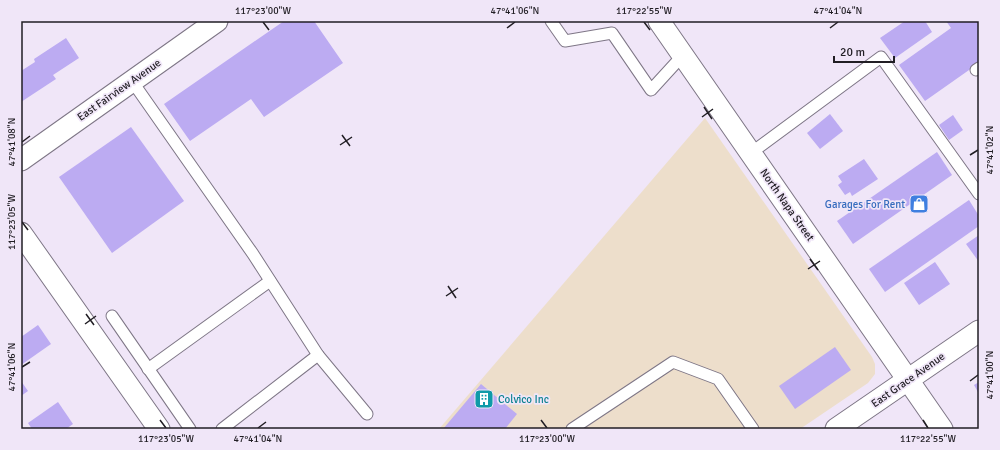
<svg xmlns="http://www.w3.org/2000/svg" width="1000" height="450" viewBox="0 0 1000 450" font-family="Signika,sans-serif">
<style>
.industrial{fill:#eddecb}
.building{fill:#bcabf2}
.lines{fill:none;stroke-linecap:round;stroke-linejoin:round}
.lane-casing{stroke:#7e7686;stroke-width:13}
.street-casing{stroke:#7e7686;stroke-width:23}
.lane{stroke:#fff;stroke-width:11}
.street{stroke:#fff;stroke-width:21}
.ticks{fill:none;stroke:#211e24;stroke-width:1.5}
.labels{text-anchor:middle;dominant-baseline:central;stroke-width:3.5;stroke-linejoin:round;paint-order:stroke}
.street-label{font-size:11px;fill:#211e24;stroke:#f0e6f8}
.shop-label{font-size:11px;fill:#366cbe;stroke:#f0e6f8;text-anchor:end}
.culture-label{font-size:11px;fill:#0d838f;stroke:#f0e6f8;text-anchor:start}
.neatline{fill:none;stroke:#211e24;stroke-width:1.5}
.ticks-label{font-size:10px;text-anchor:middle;fill:#211e24}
</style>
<rect width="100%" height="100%" fill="#f0e6f8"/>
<path class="industrial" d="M 705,118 L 872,357 L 875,364 L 875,374 L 868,383 L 800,429 L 439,429 Z"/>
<g class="building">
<path d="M 284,21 L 314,21 L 343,63 L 264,117 L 251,99 L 190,141 L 164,104 Z"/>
<path d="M 905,21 L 925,21 L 932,32 L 895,58 L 880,38 Z"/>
<path d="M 946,21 L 979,21 L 979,63 L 925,101 L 899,65 L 951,28 Z"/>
<path d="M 66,38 L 79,58 L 53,75 L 56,79 L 21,102 L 21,71 L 35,62 L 34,59 Z"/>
<path d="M 830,114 L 843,131 L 820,149 L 807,133 Z"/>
<path d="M 953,115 L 963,130 L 949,140 L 939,125 Z"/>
<path d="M 131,127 L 184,201 L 112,253 L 59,177 Z"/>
<path d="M 937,152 L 952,175 L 853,244 L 837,221 Z"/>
<path d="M 864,159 L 878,179 L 852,196 L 850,192 L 845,195 L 838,185 L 842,182 L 838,176 Z"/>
<path d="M 969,200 L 979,216 L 979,226 L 885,292 L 869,269 Z"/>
<path d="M 979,235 L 979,262 L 966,244 Z"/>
<path d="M 935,262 L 950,284 L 919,305 L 904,283 Z"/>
<path d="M 38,325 L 51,344 L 21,365 L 21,337 Z"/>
<path d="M 835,347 L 851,370 L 795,409 L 779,386 Z"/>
<path d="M 21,381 L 28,391 L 21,396 Z"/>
<path d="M 979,382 L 979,394 L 974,385 Z"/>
<path d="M 481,384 L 517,414 L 505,429 L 443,429 Z"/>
<path d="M 58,402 L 73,424 L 66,429 L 32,429 L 28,423 Z"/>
</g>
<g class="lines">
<g class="lane-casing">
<g id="lane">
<path d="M 551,21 L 565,41 L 612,33 L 651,90 L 683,55"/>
<path d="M 976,70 L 979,68"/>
<path d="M 132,81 L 253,254 L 318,355"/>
<path d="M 751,153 L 881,57 L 979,194"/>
<path d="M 112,316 L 190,429"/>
<path d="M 148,369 L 270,281"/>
<path d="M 222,429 L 318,355 L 367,414"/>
<path d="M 572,429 L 673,362 L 718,379 L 753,429"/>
</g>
</g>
<g class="street-casing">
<g id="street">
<path d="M 659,21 L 942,429"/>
<path d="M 21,160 L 217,21"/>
<path d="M 21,233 L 159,429"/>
<path d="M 836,429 L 979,331"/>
</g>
</g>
<use href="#lane" class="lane"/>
<use href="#street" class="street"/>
</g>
<path class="ticks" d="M 263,22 L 269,30M 644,22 L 650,30M 507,28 L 515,22M 830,28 L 838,22M 704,107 L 712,119M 702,117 L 713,109M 342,135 L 350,146M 22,142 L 30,136M 340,145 L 352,137M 970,155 L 978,150M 22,222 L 28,230M 810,259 L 818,270M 808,269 L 820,261M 448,286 L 456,298M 446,296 L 458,288M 86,314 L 94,325M 85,324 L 96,316M 22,367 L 30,362M 970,381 L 978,375M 160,420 L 166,428M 541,420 L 547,428M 923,420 L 928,428M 258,428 L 266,422"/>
<defs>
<g id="shop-square" transform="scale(1)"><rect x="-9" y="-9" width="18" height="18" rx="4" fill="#3f7fe0" stroke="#f0e6f8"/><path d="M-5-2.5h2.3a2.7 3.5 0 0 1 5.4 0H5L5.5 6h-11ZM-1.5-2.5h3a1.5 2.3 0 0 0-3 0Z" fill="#fff"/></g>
<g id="building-square" transform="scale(1)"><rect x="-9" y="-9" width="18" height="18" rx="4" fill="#0f9aa8" stroke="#f0e6f8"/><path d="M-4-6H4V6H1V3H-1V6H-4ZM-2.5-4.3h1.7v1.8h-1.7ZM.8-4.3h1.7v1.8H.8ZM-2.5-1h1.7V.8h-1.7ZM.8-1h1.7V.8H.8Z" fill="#fff"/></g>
</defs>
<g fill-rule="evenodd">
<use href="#shop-square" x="919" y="204"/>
<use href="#building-square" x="484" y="399"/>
</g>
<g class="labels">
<g class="street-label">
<text transform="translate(119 90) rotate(-35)">East Fairview Avenue</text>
<text transform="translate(787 205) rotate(55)">North Napa Street</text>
<text transform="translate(908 380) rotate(-35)">East Grace Avenue</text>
</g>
<g class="shop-label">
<text x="905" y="204">Garages For Rent</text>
</g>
<g class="culture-label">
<text x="498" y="399">Colvico Inc</text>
</g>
</g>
<rect width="1000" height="450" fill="none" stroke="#f0e6f8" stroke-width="44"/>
<path d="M834 56v6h60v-6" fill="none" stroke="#211e24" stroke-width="2"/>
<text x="840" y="56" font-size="12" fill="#211e24" stroke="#f0e6f8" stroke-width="3" paint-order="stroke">20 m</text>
<rect x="22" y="22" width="956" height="406" class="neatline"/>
<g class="ticks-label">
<text x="263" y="14">117°23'00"W</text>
<text x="515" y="14">47°41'06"N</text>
<text x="644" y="14">117°22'55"W</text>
<text x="838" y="14">47°41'04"N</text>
<text transform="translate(11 142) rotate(-90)" y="4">47°41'08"N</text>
<text transform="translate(989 150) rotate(-90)" y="4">47°41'02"N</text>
<text transform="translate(11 222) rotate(-90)" y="4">117°23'05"W</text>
<text transform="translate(11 367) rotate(-90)" y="4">47°41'06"N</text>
<text transform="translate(989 375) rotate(-90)" y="4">47°41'00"N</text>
<text x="166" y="442">117°23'05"W</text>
<text x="258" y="442">47°41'04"N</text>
<text x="547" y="442">117°23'00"W</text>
<text x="928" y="442">117°22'55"W</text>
</g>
</svg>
